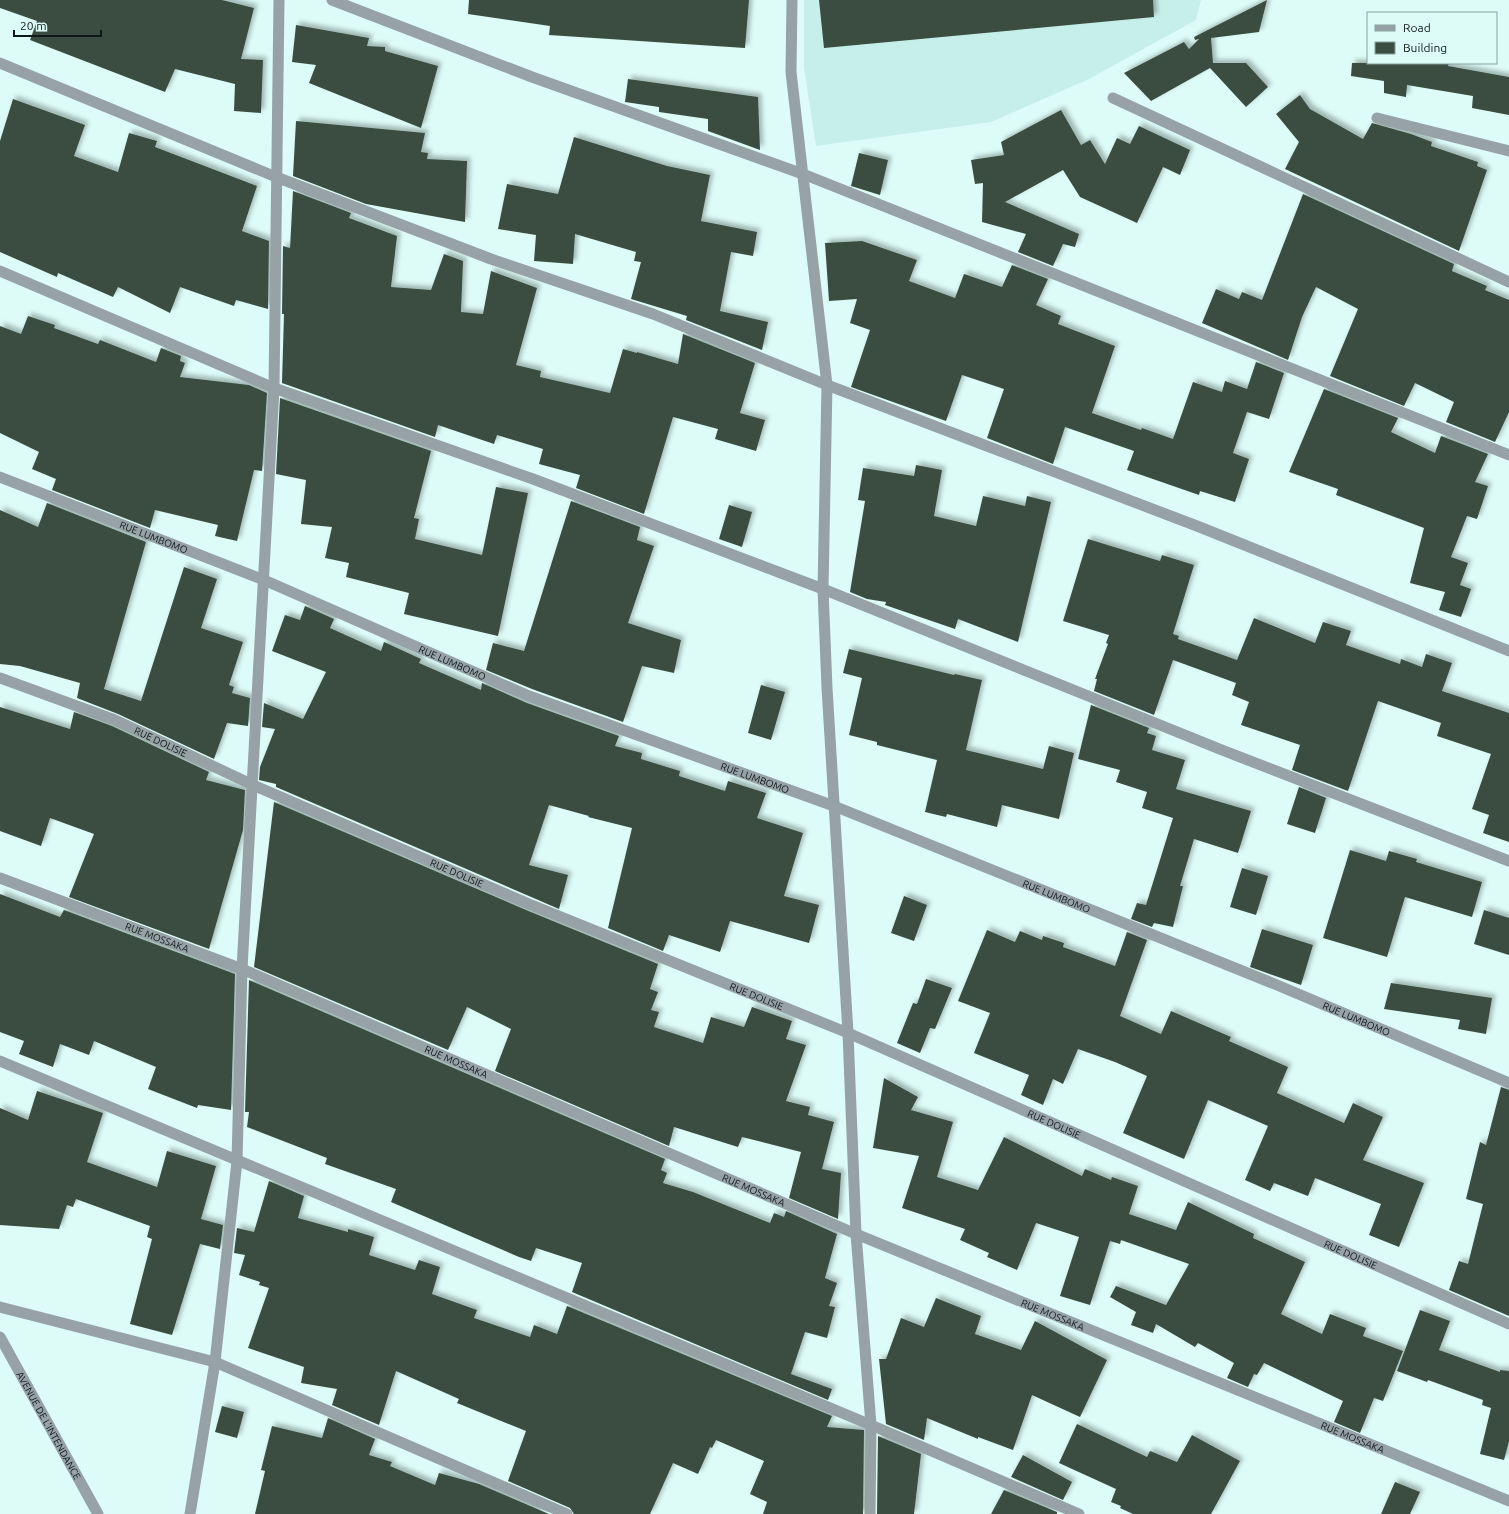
<svg xmlns="http://www.w3.org/2000/svg" width="1509" height="1514" viewBox="0 0 1509 1514" font-family="Ubuntu,sans-serif">
<style>
.built{fill:#c7efe9}
.building{fill:#3a4e41;filter:url(#shadow)}
.lines{fill:none;stroke-linecap:round;stroke-linejoin:round}
.minor{stroke:#96a2a5;stroke-width:11}
.tertiary{stroke:#96a2a5;stroke-width:11}
.labels{text-anchor:middle;dominant-baseline:central;stroke-width:4;stroke-linejoin:round;paint-order:stroke}
.street-label{font-size:10px;fill:#0e1917;stroke:#ddfcf7}
</style>
<defs>
<filter id="shadow"><feDropShadow dx="3.5" dy="-3.5" stdDeviation="2" flood-color="#0004"/></filter>
</defs>
<rect width="100%" height="100%" fill="#ddfcf7"/>
<path class="built" d="M 804,0 L 1201,0 L 1196,20 L 1089,79 L 991,122 L 816,146 L 804,68 Z"/>
<g class="building">
<path d="M 0,0 L 222,0 L 254,8 L 241,59 L 263,60 L 261,113 L 234,111 L 235,84 L 175,69 L 165,92 L 30,40 L 37,21 L 0,8 Z"/>
<path d="M 469,0 L 749,0 L 745,48 L 549,35 L 550,26 L 468,14 Z"/>
<path d="M 819,0 L 1153,0 L 1154,17 L 824,48 Z"/>
<path d="M 1267,0 L 1259,32 L 1211,38 L 1213,63 L 1246,63 L 1268,87 L 1246,107 L 1210,68 L 1151,101 L 1124,73 L 1184,42 L 1189,49 L 1199,39 L 1195,40 L 1194,37 Z"/>
<path d="M 296,25 L 369,38 L 367,46 L 385,47 L 385,51 L 438,66 L 421,128 L 309,83 L 316,65 L 292,62 Z"/>
<path d="M 1352,63 L 1449,63 L 1448,66 L 1509,77 L 1509,115 L 1472,108 L 1473,96 L 1407,85 L 1406,97 L 1384,93 L 1384,81 L 1351,76 Z"/>
<path d="M 628,79 L 758,97 L 760,150 L 708,131 L 708,119 L 659,112 L 659,107 L 625,102 Z"/>
<path d="M 1300,95 L 1310,109 L 1363,139 L 1372,123 L 1411,134 L 1432,142 L 1431,146 L 1478,162 L 1477,166 L 1487,170 L 1459,251 L 1285,169 L 1299,142 L 1276,114 Z"/>
<path d="M 13,99 L 85,125 L 74,156 L 118,172 L 129,133 L 157,141 L 155,147 L 257,186 L 242,231 L 269,241 L 268,309 L 236,300 L 234,306 L 180,287 L 170,313 L 118,287 L 113,297 L 58,273 L 57,277 L 0,252 L 0,141 Z"/>
<path d="M 1061,110 L 1081,145 L 1090,140 L 1105,164 L 1117,138 L 1130,144 L 1139,126 L 1190,150 L 1180,175 L 1163,167 L 1137,223 L 1080,197 L 1063,170 L 1005,202 L 1079,234 L 1075,247 L 1063,244 L 1053,266 L 1018,252 L 1026,234 L 982,222 L 983,183 L 975,184 L 971,160 L 1004,155 L 1001,142 Z"/>
<path d="M 296,121 L 425,133 L 421,152 L 428,153 L 427,159 L 467,161 L 465,222 L 366,204 L 293,176 Z"/>
<path d="M 574,137 L 667,166 L 710,175 L 701,221 L 757,232 L 753,256 L 731,252 L 720,311 L 768,322 L 762,350 L 686,320 L 687,316 L 631,299 L 641,262 L 634,261 L 636,252 L 575,234 L 573,264 L 534,261 L 536,235 L 498,229 L 507,184 L 558,194 Z"/>
<path d="M 859,153 L 888,160 L 880,195 L 851,186 Z"/>
<path d="M 293,191 L 351,213 L 349,218 L 397,236 L 391,287 L 431,290 L 444,254 L 463,261 L 461,312 L 483,314 L 491,271 L 537,288 L 516,365 L 541,371 L 540,377 L 610,393 L 623,349 L 637,353 L 637,352 L 678,364 L 683,334 L 755,363 L 740,413 L 765,420 L 756,451 L 715,439 L 718,429 L 673,417 L 644,514 L 576,488 L 580,475 L 539,464 L 543,449 L 497,435 L 494,444 L 438,425 L 435,437 L 282,383 L 284,314 L 282,314 L 283,246 L 290,248 Z"/>
<path d="M 1303,194 L 1454,264 L 1452,271 L 1487,286 L 1485,290 L 1509,300 L 1509,412 L 1495,442 L 1446,422 L 1454,402 L 1415,383 L 1404,406 L 1330,376 L 1358,309 L 1316,287 L 1302,317 L 1288,360 L 1202,323 L 1216,289 L 1239,299 L 1242,292 L 1262,300 Z"/>
<path d="M 862,241 L 917,260 L 909,281 L 955,298 L 964,274 L 1002,287 L 1012,265 L 1048,279 L 1036,305 L 1061,316 L 1058,324 L 1115,346 L 1092,413 L 1141,430 L 1142,428 L 1173,439 L 1193,382 L 1222,392 L 1225,381 L 1247,389 L 1256,362 L 1284,373 L 1269,419 L 1247,412 L 1233,453 L 1249,459 L 1235,502 L 1200,491 L 1199,495 L 1127,470 L 1134,451 L 1065,427 L 1053,464 L 987,438 L 1004,389 L 962,375 L 946,421 L 851,387 L 870,330 L 850,323 L 857,299 L 829,301 L 825,243 Z"/>
<path d="M 28,316 L 55,325 L 54,328 L 98,344 L 100,340 L 156,362 L 161,348 L 181,356 L 180,361 L 185,363 L 180,377 L 249,385 L 267,393 L 262,471 L 254,470 L 237,541 L 215,536 L 218,525 L 155,510 L 150,528 L 52,490 L 56,479 L 32,469 L 39,452 L 0,433 L 0,326 L 21,334 Z"/>
<path d="M 1324,389 L 1398,418 L 1391,432 L 1435,453 L 1441,436 L 1488,454 L 1475,482 L 1488,486 L 1477,519 L 1467,516 L 1451,557 L 1468,563 L 1460,585 L 1471,589 L 1461,617 L 1439,610 L 1445,592 L 1410,583 L 1424,528 L 1336,495 L 1338,489 L 1289,472 Z"/>
<path d="M 280,398 L 431,451 L 414,518 L 419,519 L 415,539 L 482,555 L 496,487 L 528,493 L 498,636 L 404,614 L 409,593 L 346,577 L 349,563 L 325,558 L 332,527 L 301,524 L 306,480 L 276,474 Z"/>
<path d="M 916,465 L 942,470 L 934,516 L 976,526 L 983,496 L 1025,506 L 1027,496 L 1051,502 L 1018,642 L 958,619 L 955,629 L 885,605 L 886,602 L 867,599 L 850,592 L 865,501 L 858,500 L 863,468 L 914,476 Z"/>
<path d="M 571,501 L 640,527 L 637,540 L 654,546 L 628,623 L 681,640 L 674,673 L 642,666 L 623,722 L 532,689 L 486,670 L 493,643 L 524,651 Z"/>
<path d="M 47,503 L 146,542 L 104,689 L 141,701 L 184,567 L 217,579 L 201,628 L 243,642 L 229,685 L 234,687 L 232,693 L 250,698 L 248,726 L 227,723 L 214,759 L 118,714 L 77,698 L 80,683 L 20,666 L 0,664 L 0,510 L 38,527 Z"/>
<path d="M 729,505 L 752,512 L 742,547 L 719,539 Z"/>
<path d="M 1088,539 L 1160,561 L 1162,555 L 1194,565 L 1173,634 L 1179,636 L 1178,639 L 1237,660 L 1254,618 L 1315,643 L 1323,622 L 1351,631 L 1346,645 L 1400,664 L 1401,659 L 1422,667 L 1426,654 L 1452,663 L 1442,691 L 1509,713 L 1509,842 L 1483,833 L 1489,815 L 1472,809 L 1491,754 L 1437,736 L 1441,723 L 1378,701 L 1348,791 L 1292,770 L 1300,745 L 1241,725 L 1249,702 L 1232,695 L 1236,683 L 1173,660 L 1154,715 L 1094,691 L 1097,679 L 1095,679 L 1108,644 L 1106,643 L 1109,635 L 1063,621 Z"/>
<path d="M 305,606 L 334,619 L 330,628 L 381,651 L 384,642 L 421,659 L 419,663 L 481,690 L 482,683 L 527,703 L 619,736 L 615,746 L 642,753 L 641,759 L 680,771 L 679,776 L 725,791 L 728,781 L 766,793 L 757,818 L 803,833 L 784,896 L 819,905 L 809,943 L 730,921 L 720,952 L 669,935 L 663,951 L 608,928 L 632,828 L 588,817 L 589,816 L 549,805 L 529,865 L 568,875 L 559,909 L 276,787 L 276,784 L 259,780 L 260,767 L 275,729 L 262,727 L 264,703 L 303,719 L 326,672 L 272,651 L 285,615 L 300,620 Z"/>
<path d="M 849,649 L 954,675 L 955,674 L 982,680 L 966,750 L 1043,769 L 1049,746 L 1074,753 L 1059,819 L 1002,805 L 997,827 L 947,814 L 946,817 L 925,812 L 937,760 L 877,745 L 877,742 L 849,735 L 862,678 L 843,673 Z"/>
<path d="M 761,685 L 785,692 L 771,740 L 748,733 Z"/>
<path d="M 1091,705 L 1149,728 L 1147,733 L 1156,736 L 1152,750 L 1185,760 L 1176,789 L 1251,811 L 1238,853 L 1194,839 L 1180,886 L 1183,886 L 1173,927 L 1154,923 L 1152,927 L 1131,919 L 1137,903 L 1146,905 L 1173,818 L 1142,808 L 1147,792 L 1116,782 L 1120,770 L 1078,759 Z"/>
<path d="M 0,707 L 70,729 L 74,712 L 112,726 L 209,772 L 206,780 L 245,790 L 243,830 L 209,949 L 69,897 L 94,834 L 50,818 L 41,846 L 0,831 Z"/>
<path d="M 1299,787 L 1326,798 L 1315,833 L 1287,824 Z"/>
<path d="M 274,802 L 526,910 L 658,964 L 650,989 L 658,992 L 651,1010 L 659,1012 L 654,1027 L 703,1043 L 711,1017 L 744,1027 L 752,1007 L 792,1021 L 786,1039 L 806,1045 L 786,1101 L 810,1107 L 808,1115 L 834,1122 L 822,1169 L 841,1173 L 838,1219 L 789,1198 L 801,1152 L 742,1137 L 738,1147 L 674,1127 L 669,1146 L 495,1071 L 511,1029 L 467,1007 L 448,1050 L 254,967 Z"/>
<path d="M 1350,850 L 1386,861 L 1389,851 L 1417,859 L 1416,862 L 1482,882 L 1472,917 L 1405,897 L 1387,957 L 1323,938 Z"/>
<path d="M 1242,868 L 1268,876 L 1256,915 L 1230,907 Z"/>
<path d="M 0,894 L 60,917 L 64,910 L 235,974 L 231,1110 L 198,1105 L 197,1108 L 148,1089 L 156,1067 L 94,1041 L 89,1055 L 60,1044 L 53,1067 L 19,1054 L 24,1041 L 0,1032 Z"/>
<path d="M 904,896 L 927,905 L 914,941 L 891,933 Z"/>
<path d="M 1484,910 L 1509,918 L 1509,955 L 1474,944 Z"/>
<path d="M 1262,929 L 1313,945 L 1301,985 L 1250,967 Z"/>
<path d="M 987,930 L 1015,942 L 1020,931 L 1042,940 L 1043,936 L 1064,943 L 1063,947 L 1115,966 L 1127,932 L 1147,940 L 1120,1016 L 1161,1034 L 1171,1011 L 1231,1037 L 1229,1041 L 1288,1067 L 1277,1093 L 1344,1123 L 1353,1103 L 1383,1117 L 1363,1160 L 1424,1183 L 1399,1247 L 1369,1235 L 1381,1204 L 1315,1178 L 1308,1196 L 1274,1183 L 1270,1191 L 1245,1180 L 1268,1126 L 1208,1100 L 1184,1159 L 1123,1133 L 1147,1076 L 1115,1062 L 1078,1049 L 1063,1084 L 1053,1079 L 1043,1105 L 1021,1095 L 1029,1075 L 974,1053 L 990,1013 L 958,1001 Z"/>
<path d="M 926,979 L 952,988 L 935,1029 L 930,1028 L 920,1053 L 897,1043 L 913,1003 L 917,1004 Z"/>
<path d="M 249,980 L 665,1159 L 661,1170 L 667,1173 L 663,1183 L 693,1192 L 770,1223 L 774,1213 L 784,1217 L 786,1211 L 837,1234 L 825,1278 L 837,1283 L 829,1306 L 835,1307 L 827,1338 L 805,1332 L 791,1374 L 832,1389 L 828,1400 L 572,1292 L 582,1263 L 536,1248 L 531,1261 L 519,1257 L 391,1202 L 396,1189 L 325,1164 L 327,1158 L 247,1127 L 249,1112 L 245,1112 Z"/>
<path d="M 1391,983 L 1492,998 L 1486,1034 L 1458,1029 L 1460,1020 L 1384,1009 Z"/>
<path d="M 884,1078 L 918,1097 L 911,1110 L 953,1122 L 937,1177 L 978,1190 L 1004,1137 L 1082,1176 L 1085,1169 L 1111,1180 L 1112,1177 L 1138,1186 L 1129,1214 L 1176,1230 L 1188,1202 L 1254,1234 L 1253,1238 L 1305,1262 L 1281,1314 L 1322,1334 L 1330,1314 L 1366,1328 L 1363,1336 L 1403,1351 L 1383,1401 L 1374,1398 L 1360,1433 L 1334,1422 L 1343,1401 L 1264,1363 L 1257,1375 L 1254,1374 L 1248,1387 L 1227,1378 L 1234,1363 L 1198,1343 L 1195,1347 L 1156,1324 L 1153,1333 L 1131,1325 L 1136,1312 L 1110,1297 L 1116,1286 L 1166,1305 L 1189,1264 L 1121,1240 L 1120,1244 L 1110,1241 L 1090,1305 L 1060,1296 L 1079,1237 L 1036,1223 L 1017,1270 L 987,1257 L 989,1253 L 960,1240 L 965,1229 L 902,1208 L 919,1156 L 873,1148 Z"/>
<path d="M 1501,1087 L 1509,1090 L 1509,1316 L 1449,1290 L 1459,1261 L 1468,1264 L 1483,1204 L 1466,1199 L 1480,1142 L 1486,1145 Z"/>
<path d="M 37,1091 L 103,1113 L 87,1162 L 157,1187 L 167,1151 L 216,1166 L 201,1219 L 223,1225 L 220,1249 L 200,1244 L 172,1335 L 130,1324 L 152,1239 L 147,1237 L 150,1226 L 76,1199 L 73,1207 L 67,1205 L 59,1229 L 0,1225 L 0,1108 L 28,1120 Z"/>
<path d="M 269,1181 L 304,1196 L 298,1218 L 348,1232 L 348,1229 L 374,1237 L 369,1255 L 415,1270 L 419,1260 L 440,1267 L 432,1294 L 477,1310 L 474,1318 L 530,1337 L 534,1325 L 557,1334 L 567,1306 L 832,1416 L 827,1427 L 864,1430 L 863,1514 L 763,1514 L 767,1502 L 750,1494 L 764,1461 L 716,1440 L 712,1448 L 710,1447 L 698,1474 L 673,1463 L 650,1514 L 574,1514 L 570,1508 L 508,1481 L 526,1431 L 457,1403 L 459,1399 L 396,1371 L 379,1425 L 332,1405 L 337,1389 L 301,1383 L 304,1367 L 248,1348 L 269,1288 L 259,1285 L 260,1282 L 239,1275 L 245,1255 L 234,1253 L 237,1228 L 254,1232 Z"/>
<path d="M 936,1298 L 981,1316 L 975,1334 L 1021,1350 L 1035,1321 L 1107,1360 L 1080,1417 L 1032,1395 L 1013,1450 L 978,1437 L 978,1439 L 927,1418 L 924,1440 L 886,1424 L 879,1359 L 886,1359 L 901,1318 L 924,1327 Z"/>
<path d="M 1420,1310 L 1450,1321 L 1439,1350 L 1500,1372 L 1500,1370 L 1509,1371 L 1509,1441 L 1504,1460 L 1480,1454 L 1491,1408 L 1482,1405 L 1483,1400 L 1428,1380 L 1427,1382 L 1397,1371 Z"/>
<path d="M 222,1406 L 244,1412 L 237,1438 L 215,1432 Z"/>
<path d="M 328,1418 L 375,1439 L 369,1455 L 392,1462 L 390,1466 L 435,1485 L 439,1473 L 479,1484 L 549,1514 L 255,1514 L 265,1471 L 261,1470 L 272,1426 L 322,1438 Z"/>
<path d="M 1077,1424 L 1147,1457 L 1150,1451 L 1177,1462 L 1192,1435 L 1240,1461 L 1211,1514 L 1133,1514 L 1120,1508 L 1121,1506 L 1111,1502 L 1116,1489 L 1059,1463 Z"/>
<path d="M 878,1436 L 921,1454 L 914,1514 L 877,1514 Z"/>
<path d="M 1023,1455 L 1072,1482 L 1063,1500 L 1011,1477 Z"/>
<path d="M 1395,1482 L 1420,1492 L 1410,1514 L 1381,1514 Z"/>
<path d="M 1004,1490 L 1057,1512 L 1057,1514 L 991,1514 Z"/>
</g>
<g class="lines">
<g class="minor">
<path d="M 332,0 L 532,77 L 803,174 L 1509,455"/>
<path d="M 792,0 L 791,72 L 827,385 L 823,589 L 827,688 L 848,1033 L 856,1234 L 871,1425 L 870,1514"/>
<path d="M 0,63 L 276,177 L 491,259 L 653,314 L 827,385 L 1197,526 L 1509,651"/>
<path d="M 1113,98 L 1509,282"/>
<path d="M 1377,118 L 1509,151"/>
<path d="M 0,271 L 274,388 L 533,479 L 823,589 L 1222,750 L 1509,861"/>
<path id="s1" d="M 0,477 L 264,580 L 529,696 L 834,806 L 1277,985 L 1509,1083"/>
<path id="s2" d="M 0,678 L 115,720 L 253,785 L 529,904 L 848,1033 L 1509,1324"/>
<path id="s3" d="M 0,878 L 242,969 L 856,1234 L 1509,1501"/>
<path d="M 0,1061 L 871,1425 L 1079,1514"/>
<path d="M 0,1307 L 215,1362 L 567,1514"/>
<path d="M 190,1514 L 215,1362 L 237,1161 L 242,969 L 274,388 L 279,0"/>
</g>
<path class="tertiary" id="s4" d="M 0,1337 L 98,1514"/>
</g>
<g class="labels">
<g class="street-label">
<text stroke="none"><textPath href="#s1" startOffset="165">RUE LUMBOMO</textPath></text>
<text stroke="none"><textPath href="#s1" startOffset="489">RUE LUMBOMO</textPath></text>
<text stroke="none"><textPath href="#s2" startOffset="173">RUE DOLISIE</textPath></text>
<text stroke="none"><textPath href="#s1" startOffset="813">RUE LUMBOMO</textPath></text>
<text stroke="none"><textPath href="#s2" startOffset="497">RUE DOLISIE</textPath></text>
<text stroke="none"><textPath href="#s1" startOffset="1137">RUE LUMBOMO</textPath></text>
<text stroke="none"><textPath href="#s3" startOffset="168">RUE MOSSAKA</textPath></text>
<text stroke="none"><textPath href="#s2" startOffset="821">RUE DOLISIE</textPath></text>
<text stroke="none"><textPath href="#s1" startOffset="1461">RUE LUMBOMO</textPath></text>
<text stroke="none"><textPath href="#s3" startOffset="492">RUE MOSSAKA</textPath></text>
<text stroke="none"><textPath href="#s2" startOffset="1145">RUE DOLISIE</textPath></text>
<text stroke="none"><textPath href="#s3" startOffset="816">RUE MOSSAKA</textPath></text>
<text stroke="none"><textPath href="#s2" startOffset="1469">RUE DOLISIE</textPath></text>
<text stroke="none"><textPath href="#s3" startOffset="1140">RUE MOSSAKA</textPath></text>
<text stroke="none"><textPath href="#s4" startOffset="101">AVENUE DE L'INTENDANCE</textPath></text>
<text stroke="none"><textPath href="#s3" startOffset="1464">RUE MOSSAKA</textPath></text>
</g>
</g>
<rect x="1367" y="12" width="130" height="52" fill="#ddfcf7" stroke="#8aa19d"/>
<rect x="1375" y="25" width="20" height="6" fill="#96a2a5" stroke="#8aa19d"/>
<text x="1403" y="32" font-size="12" fill="#0e1917">Road</text>
<rect x="1375" y="42" width="20" height="12" fill="#3a4e41" stroke="#8aa19d"/>
<text x="1403" y="52" font-size="12" fill="#0e1917">Building</text>
<path d="M14 30v6h87v-6" fill="none" stroke="#0e1917" stroke-width="2"/>
<text x="20" y="30" font-size="12" fill="#0e1917" stroke="#ddfcf7" stroke-width="3" paint-order="stroke">20 m</text>
</svg>
